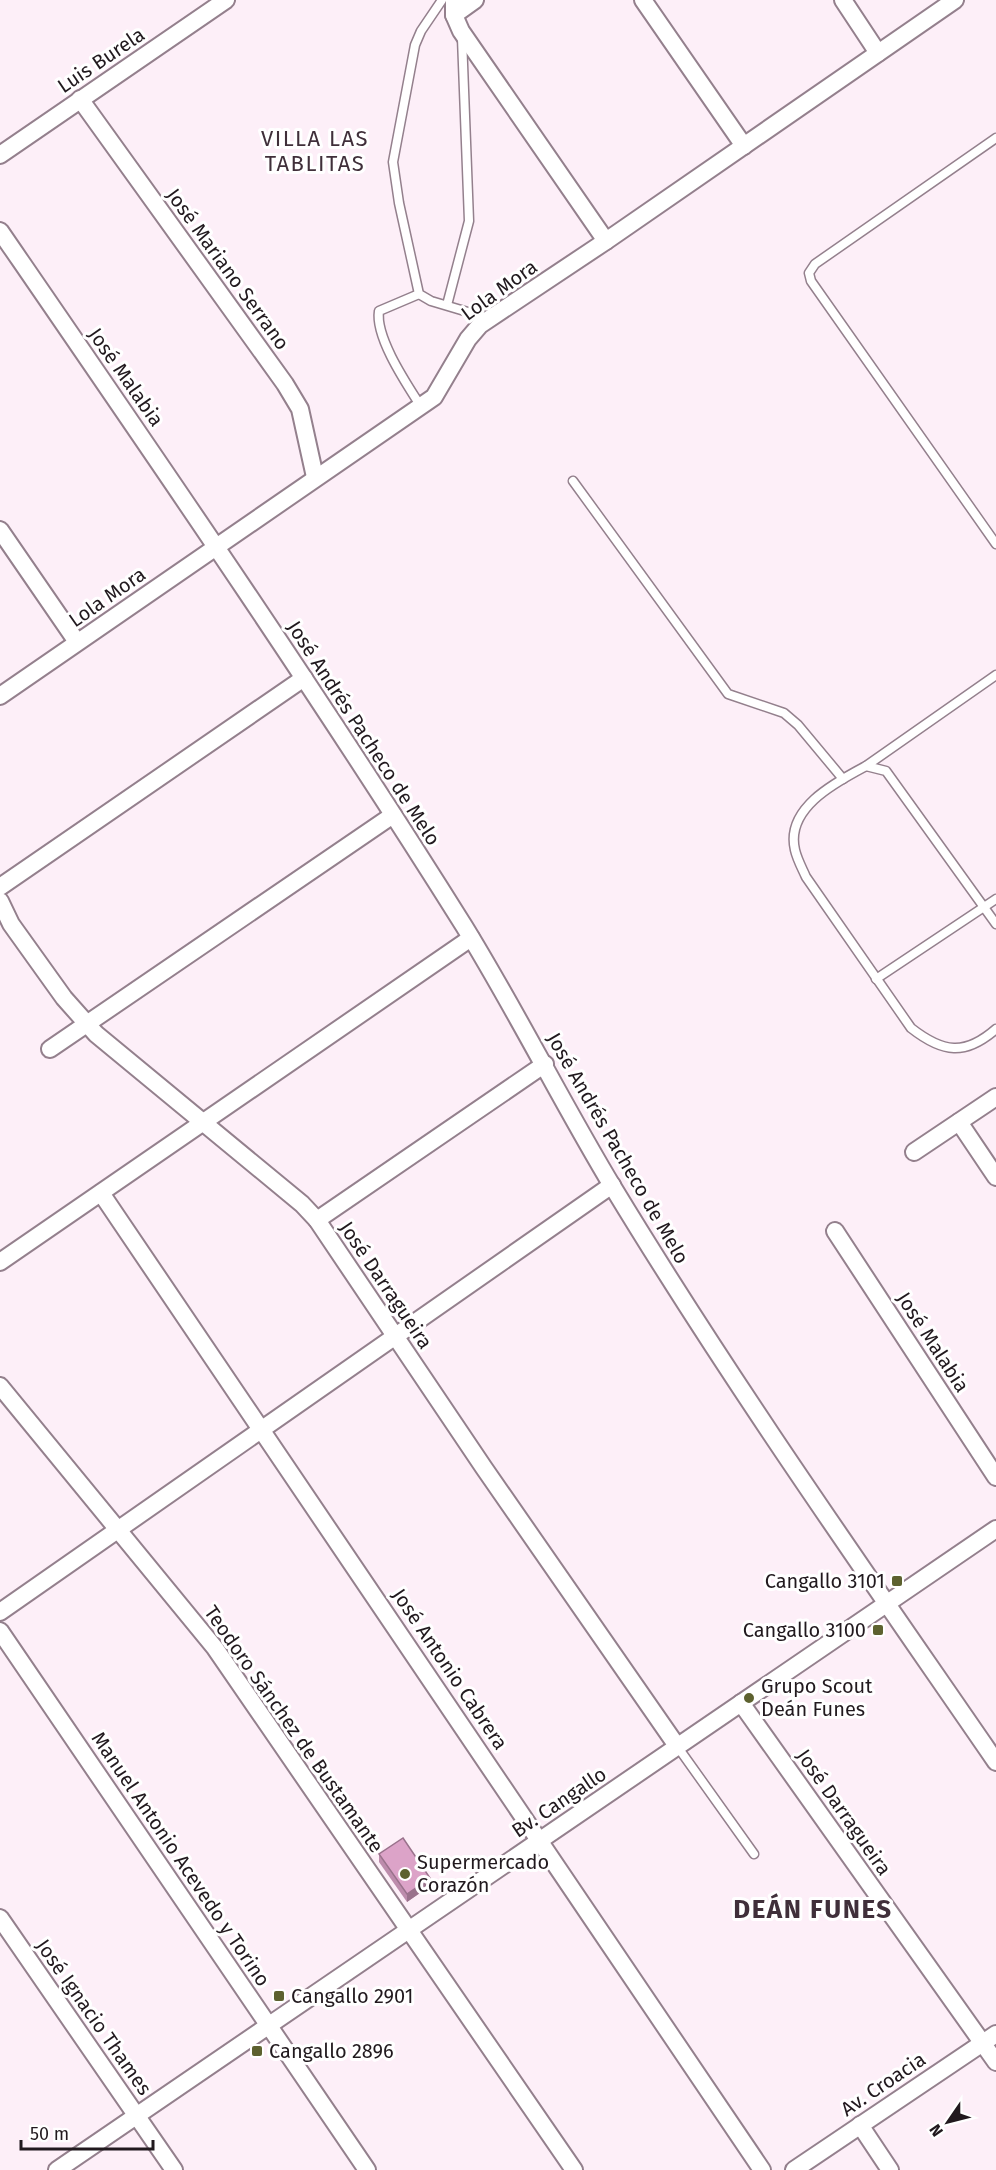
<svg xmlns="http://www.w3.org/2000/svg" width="996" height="2170" viewBox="0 0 996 2170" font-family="'Fira Sans',sans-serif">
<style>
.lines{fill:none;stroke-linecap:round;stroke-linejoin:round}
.lane-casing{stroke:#94808d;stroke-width:11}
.street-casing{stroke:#94808d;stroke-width:20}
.lane{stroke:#fff;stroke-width:8}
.street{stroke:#fff;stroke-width:16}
.wall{fill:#bd8cac}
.shaded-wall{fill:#9a728c}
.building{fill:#dca3c8;stroke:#9a728c;stroke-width:1.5}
.poi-dot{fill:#5d612f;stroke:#fff;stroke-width:2}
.labels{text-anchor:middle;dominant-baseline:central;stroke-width:6;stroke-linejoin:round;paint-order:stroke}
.street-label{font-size:20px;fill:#21191e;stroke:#fff}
.poi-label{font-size:20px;fill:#21191e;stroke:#fff;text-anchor:start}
.quarter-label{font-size:22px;letter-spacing:1.5px;fill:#402f3a;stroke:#fff}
.district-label{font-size:26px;font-weight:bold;letter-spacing:1.5px;fill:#402f3a;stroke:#fff}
</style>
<rect width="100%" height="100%" fill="#fdeff8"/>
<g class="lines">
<g class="lane-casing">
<g id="lane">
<path d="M 442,0 L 421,31 L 415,45 L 393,162 L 399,203 L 419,294 L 431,301 L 488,318"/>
<path d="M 996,138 L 815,264 L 809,273 L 811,281 L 996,544"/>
<path d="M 419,294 L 379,311 C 375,337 406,383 420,405"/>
<path d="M 447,305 L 469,221 L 462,38"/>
<path d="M 573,481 L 728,694 L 784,713 L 798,725 L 843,779"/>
<path d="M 866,766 L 996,675"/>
<path d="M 996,924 L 886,771 L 866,766 C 836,782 785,808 795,850 C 797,859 802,868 806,877 L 911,1028 C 943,1053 965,1056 996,1029"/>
<path d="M 876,979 L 996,899"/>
<path d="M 677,1746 L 754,1854"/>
</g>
</g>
<g class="street-casing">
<g id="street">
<path d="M 454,0 L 454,15 L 461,31 L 606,241"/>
<path d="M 643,0 L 744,146"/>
<path d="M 843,0 L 878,53"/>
<path d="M 454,15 L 475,0"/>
<path d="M 80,99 L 285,384 L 300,409 L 315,477"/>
<path d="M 0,155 L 226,0"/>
<path d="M 0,231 C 158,461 316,690 464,926 C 517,1012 562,1103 614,1189 C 733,1385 866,1573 996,1762"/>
<path d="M 0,530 L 77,642"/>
<path d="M 0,696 L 434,397 L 468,339 L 480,325 L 606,241 L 955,0"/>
<path d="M 0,887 L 304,678"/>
<path d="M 0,901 L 11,924 L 64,998 L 96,1034 L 302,1204 L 317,1220 L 484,1468 L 677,1746"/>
<path d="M 50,1049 L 393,815"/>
<path d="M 959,1122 L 996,1177"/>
<path d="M 914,1152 L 996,1097"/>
<path d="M 101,1193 L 762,2170"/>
<path d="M 317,1220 L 545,1064"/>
<path d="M 835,1231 L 996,1477"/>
<path d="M 0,1262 L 471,938"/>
<path d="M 0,1386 L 215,1648 L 574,2170"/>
<path d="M 0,1612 L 612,1185"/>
<path d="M 0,1631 L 367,2170"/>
<path d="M 741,1703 L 996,2062"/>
<path d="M 0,1918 L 174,2170"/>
<path d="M 860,2125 L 890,2170"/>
<path d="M 57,2170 L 996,1529"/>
<path d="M 794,2170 L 996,2034"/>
</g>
</g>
<use href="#lane" class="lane"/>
<use href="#street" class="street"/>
</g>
<path class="wall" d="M 379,1854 L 430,1886 L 407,1902 L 379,1862 Z"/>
<path class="shaded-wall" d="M 430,1878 L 430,1886 L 407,1902 L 407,1894 Z"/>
<path class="building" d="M 403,1838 L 430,1878 L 407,1894 L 379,1854 Z"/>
<g class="poi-dot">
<rect x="891" y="1575" width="12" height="12" rx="3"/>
<rect x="872" y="1624" width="12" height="12" rx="3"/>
<circle cx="749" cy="1698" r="6"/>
<circle cx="405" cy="1874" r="6"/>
<rect x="273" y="1990" width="12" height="12" rx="3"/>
<rect x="251" y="2045" width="12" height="12" rx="3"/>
</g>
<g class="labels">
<g class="street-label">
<text transform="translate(101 60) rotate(-34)">Luis Burela</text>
<text transform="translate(228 269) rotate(54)">José Mariano Serrano</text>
<text transform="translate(499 290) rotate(-36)">Lola Mora</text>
<text transform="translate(126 377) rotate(55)">José Malabia</text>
<text transform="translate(107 597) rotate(-35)">Lola Mora</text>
<text transform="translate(364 733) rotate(57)">José Andrés Pacheco de Melo</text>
<text transform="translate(618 1148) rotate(60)">José Andrés Pacheco de Melo</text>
<text transform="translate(386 1285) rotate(56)">José Darragueira</text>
<text transform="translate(933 1342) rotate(57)">José Malabia</text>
<text transform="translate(450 1669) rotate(56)">José Antonio Cabrera</text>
<text transform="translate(294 1729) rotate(55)">Teodoro Sánchez de Bustamante</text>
<text transform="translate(559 1802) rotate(-34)">Bv. Cangallo</text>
<text transform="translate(844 1812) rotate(55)">José Darragueira</text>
<text transform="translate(181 1859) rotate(56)">Manuel Antonio Acevedo y Torino</text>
<text transform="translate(94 2017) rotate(55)">José Ignacio Thames</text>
<text transform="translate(883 2084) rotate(-34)">Av. Croacia</text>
</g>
<g class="poi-label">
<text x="885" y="1581" text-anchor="end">Cangallo 3101</text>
<text x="866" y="1630" text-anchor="end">Cangallo 3100</text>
<text x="761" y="1686">Grupo Scout<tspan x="761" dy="23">Deán Funes</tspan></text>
<text x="417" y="1862">Supermercado<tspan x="417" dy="23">Corazón</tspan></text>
<text x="291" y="1996">Cangallo 2901</text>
<text x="269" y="2051">Cangallo 2896</text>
</g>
<g class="quarter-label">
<text x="315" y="138">VILLA LAS<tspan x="315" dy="25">TABLITAS</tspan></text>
</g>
<g class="district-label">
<text x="813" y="1909">DEÁN FUNES</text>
</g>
</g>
<g transform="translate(948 2122) rotate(235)" stroke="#ffffff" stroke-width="4.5" paint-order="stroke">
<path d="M0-4.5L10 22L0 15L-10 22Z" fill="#21191e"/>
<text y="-9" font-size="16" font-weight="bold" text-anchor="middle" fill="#21191e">N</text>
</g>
<path d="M21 2140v9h132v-9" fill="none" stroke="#21191e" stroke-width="3"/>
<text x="30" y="2140" font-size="18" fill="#21191e" stroke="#ffffff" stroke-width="4.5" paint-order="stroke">50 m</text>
</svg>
